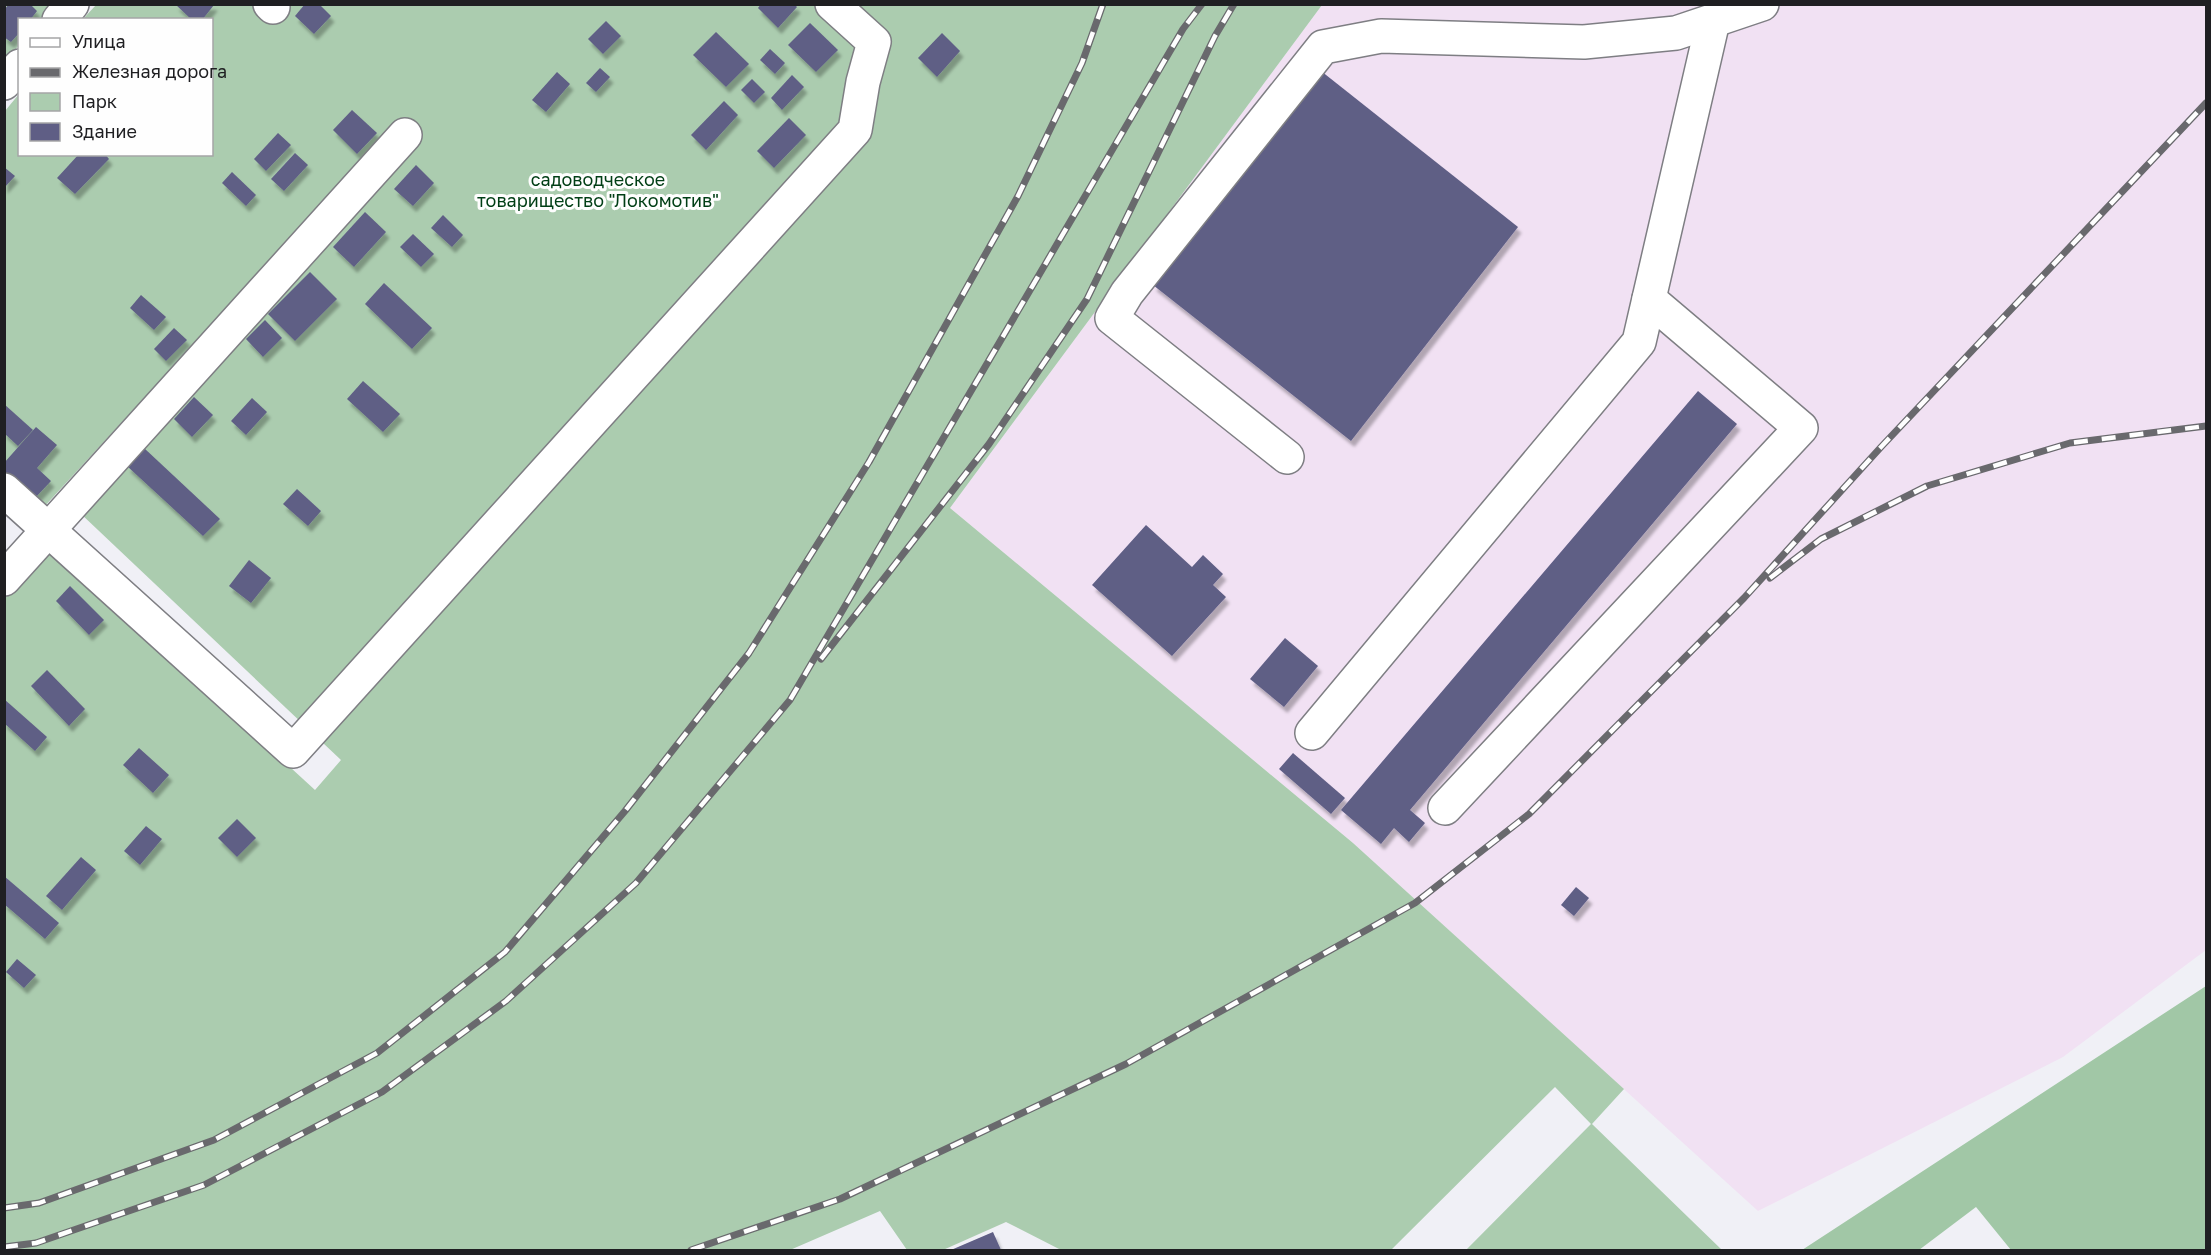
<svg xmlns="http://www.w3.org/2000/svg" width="2211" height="1255" viewBox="0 0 2211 1255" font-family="'Golos Text',sans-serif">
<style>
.industrial{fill:#f1e1f3}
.green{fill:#abccaf}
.forest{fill:#a1c7a6}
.building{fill:#5f5e85;filter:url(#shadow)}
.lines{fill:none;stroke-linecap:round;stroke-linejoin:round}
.minor-casing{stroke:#7e7e83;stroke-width:36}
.minor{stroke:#fff;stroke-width:33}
.rail-casing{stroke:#69696d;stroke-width:7}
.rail{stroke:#fefefe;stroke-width:4.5;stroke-dasharray:14;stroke-linecap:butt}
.labels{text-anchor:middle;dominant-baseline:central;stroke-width:6;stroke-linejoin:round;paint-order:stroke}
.park-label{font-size:18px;fill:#003e15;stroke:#fefefe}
</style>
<defs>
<filter id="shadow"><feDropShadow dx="3.5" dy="6" stdDeviation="1.5" flood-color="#0004"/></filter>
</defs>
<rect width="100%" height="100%" fill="#f0f0f6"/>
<path class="industrial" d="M 1322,5 L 2206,5 L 2206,950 L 2063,1057 L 1758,1211 L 1353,843 L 950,508 Z"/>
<g class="green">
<path d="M 5,5 L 54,5 L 41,19 L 20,20 L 19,45 L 5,62 Z"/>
<path d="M 96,5 L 1322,5 L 950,508 L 1353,843 L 1624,1089 L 1592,1124 L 1722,1250 L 1466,1250 L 1591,1124 L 1555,1087 L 1391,1250 L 1061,1250 L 1006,1222 L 943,1250 L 907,1250 L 880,1211 L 790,1250 L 5,1250 L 5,598 L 50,547 L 315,790 L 341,760 L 80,513 L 420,143 L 397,123 L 43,508 L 5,472 L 5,111 L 19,94 L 20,154 L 212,154 L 212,20 L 83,19 Z"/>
</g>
<path class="forest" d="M 2206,986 L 2206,1250 L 2011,1250 L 1976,1207 L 1919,1250 L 1802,1250 Z"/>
<g class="building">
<path d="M 9,4 L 30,4 L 37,11 L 30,20 L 20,20 L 20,32 L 11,42 L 4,37 L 4,10 Z"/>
<path d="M 175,4 L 213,4 L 214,5 L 202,20 L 192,20 Z"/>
<path d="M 305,4 L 319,4 L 331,16 L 314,34 L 295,16 Z"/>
<path d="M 761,4 L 794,4 L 797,7 L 778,28 L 758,8 Z"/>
<path d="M 606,21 L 621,36 L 603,54 L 588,39 Z"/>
<path d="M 810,23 L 838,50 L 816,72 L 788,45 Z"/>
<path d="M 716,32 L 749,64 L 726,87 L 693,55 Z"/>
<path d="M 942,33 L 960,51 L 937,77 L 918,58 Z"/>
<path d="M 770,49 L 785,63 L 775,74 L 760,60 Z"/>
<path d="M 600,68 L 610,77 L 596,92 L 586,83 Z"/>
<path d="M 1321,71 L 1518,227 L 1351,441 L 1153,285 Z"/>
<path d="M 557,72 L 570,84 L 546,112 L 532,100 Z"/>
<path d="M 792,75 L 804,87 L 782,110 L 771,98 Z"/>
<path d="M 752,79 L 765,92 L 754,103 L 741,90 Z"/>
<path d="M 724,101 L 738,115 L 706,150 L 691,135 Z"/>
<path d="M 352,110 L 377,133 L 357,154 L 333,130 Z"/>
<path d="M 789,118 L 806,135 L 774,168 L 757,151 Z"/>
<path d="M 278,133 L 291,145 L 266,171 L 254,159 Z"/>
<path d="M 295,153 L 308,165 L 284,191 L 271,179 Z"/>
<path d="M 79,154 L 105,154 L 109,159 L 75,194 L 57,178 Z"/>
<path d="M 416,165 L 434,183 L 413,206 L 394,189 Z"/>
<path d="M 4,167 L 15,176 L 4,188 Z"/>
<path d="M 232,172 L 256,195 L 246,206 L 222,183 Z"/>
<path d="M 365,212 L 386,232 L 354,267 L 333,247 Z"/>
<path d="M 443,215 L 463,235 L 452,247 L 431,228 Z"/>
<path d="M 413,234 L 434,254 L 421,267 L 400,247 Z"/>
<path d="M 310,272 L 337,299 L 295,341 L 268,314 Z"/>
<path d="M 384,283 L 432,328 L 412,349 L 365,304 Z"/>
<path d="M 141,295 L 166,317 L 154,330 L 130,308 Z"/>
<path d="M 265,320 L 282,338 L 263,357 L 246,339 Z"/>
<path d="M 174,328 L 187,340 L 166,361 L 154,349 Z"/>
<path d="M 363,381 L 400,414 L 383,432 L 347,399 Z"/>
<path d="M 1698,391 L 1737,424 L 1410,810 L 1425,823 L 1409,842 L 1394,828 L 1381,844 L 1341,810 Z"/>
<path d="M 194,397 L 213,415 L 192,437 L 174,419 Z"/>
<path d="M 252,398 L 267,412 L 246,435 L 231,421 Z"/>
<path d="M 4,404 L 33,430 L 18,446 L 4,433 Z"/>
<path d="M 36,427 L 57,445 L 37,468 L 51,481 L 35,498 L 4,471 L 4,463 Z"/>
<path d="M 144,448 L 220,519 L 203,536 L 127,466 Z"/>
<path d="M 297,489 L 321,511 L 308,526 L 283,504 Z"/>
<path d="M 1146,525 L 1192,567 L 1203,555 L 1223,574 L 1213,585 L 1226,597 L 1172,656 L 1092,585 Z"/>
<path d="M 249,560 L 271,578 L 251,603 L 229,586 Z"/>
<path d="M 70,586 L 104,620 L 89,635 L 56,601 Z"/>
<path d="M 1285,638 L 1318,666 L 1284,707 L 1250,679 Z"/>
<path d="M 47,670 L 85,709 L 69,726 L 31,686 Z"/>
<path d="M 4,699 L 47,737 L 35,751 L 4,723 Z"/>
<path d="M 139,748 L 169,775 L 153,793 L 123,765 Z"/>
<path d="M 1293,753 L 1345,798 L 1331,814 L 1279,769 Z"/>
<path d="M 237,819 L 256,838 L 237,857 L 218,838 Z"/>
<path d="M 146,826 L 162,839 L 140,865 L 124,851 Z"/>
<path d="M 81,857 L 96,870 L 62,910 L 46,896 Z"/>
<path d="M 4,876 L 59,923 L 45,939 L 4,904 Z"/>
<path d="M 1576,887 L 1589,898 L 1574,916 L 1561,905 Z"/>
<path d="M 17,959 L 36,975 L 24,988 L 6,972 Z"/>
<path d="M 993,1232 L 1001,1250 L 951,1250 Z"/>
</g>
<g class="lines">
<g class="minor-casing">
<g id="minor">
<path d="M 270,4 L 273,7"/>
<path d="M 59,20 L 72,4"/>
<path d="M 4,83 L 20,66"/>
<path d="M 1287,457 L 1112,318 L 1127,293 L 1323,47 L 1381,36 L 1584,42 L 1676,33 L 1762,4"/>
<path d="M 4,490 L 293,751 L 855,130 L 863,82 L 874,42 L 832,4"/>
<path d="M 4,579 L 405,135"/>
<path d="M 1312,733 L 1639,342 L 1713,21"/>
<path d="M 1445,808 L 1801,428 L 1649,299"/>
</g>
</g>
<use href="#minor" class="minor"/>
<g class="rail-casing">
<g id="rail">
<path d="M 1770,578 L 1821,539 L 1927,486 L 2070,443 L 2206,426"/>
<path d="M 821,659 L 989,444 L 1087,299 L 1215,36 L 1234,4"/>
<path d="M 4,1208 L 39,1203 L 214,1140 L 377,1053 L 505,952 L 625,811 L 749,653 L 869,462 L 1018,196 L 1082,63 L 1103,4"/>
<path d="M 4,1247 L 36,1243 L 204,1185 L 382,1092 L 506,1001 L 636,883 L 790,700 L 1183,29 L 1202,4"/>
<path d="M 691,1250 L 840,1199 L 1126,1064 L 1415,903 L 1529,814 L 1744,598 L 1881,447 L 2206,103"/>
</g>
</g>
<use href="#rail" class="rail"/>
</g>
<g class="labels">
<g class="park-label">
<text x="598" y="179">садоводческое<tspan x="598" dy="21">товарищество "Локомотив"</tspan></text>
</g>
</g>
<rect width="2211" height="1255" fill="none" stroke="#1f1f22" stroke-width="12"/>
<rect x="18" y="18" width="195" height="138" fill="#fefefe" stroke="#a5a5a6" stroke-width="1.5"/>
<rect x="30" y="38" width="30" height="9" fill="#ffffff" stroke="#a5a5a6" stroke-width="1.5"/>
<text x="72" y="48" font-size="18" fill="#1f1f22">Улица</text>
<rect x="30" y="68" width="30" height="9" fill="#69696d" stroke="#a5a5a6" stroke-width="1.5"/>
<text x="72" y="78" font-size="18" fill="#1f1f22">Железная дорога</text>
<rect x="30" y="93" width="30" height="18" fill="#abccaf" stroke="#a5a5a6" stroke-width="1.5"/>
<text x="72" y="108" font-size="18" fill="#1f1f22">Парк</text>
<rect x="30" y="123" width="30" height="18" fill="#5f5e85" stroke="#a5a5a6" stroke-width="1.5"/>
<text x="72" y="138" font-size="18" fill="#1f1f22">Здание</text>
</svg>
